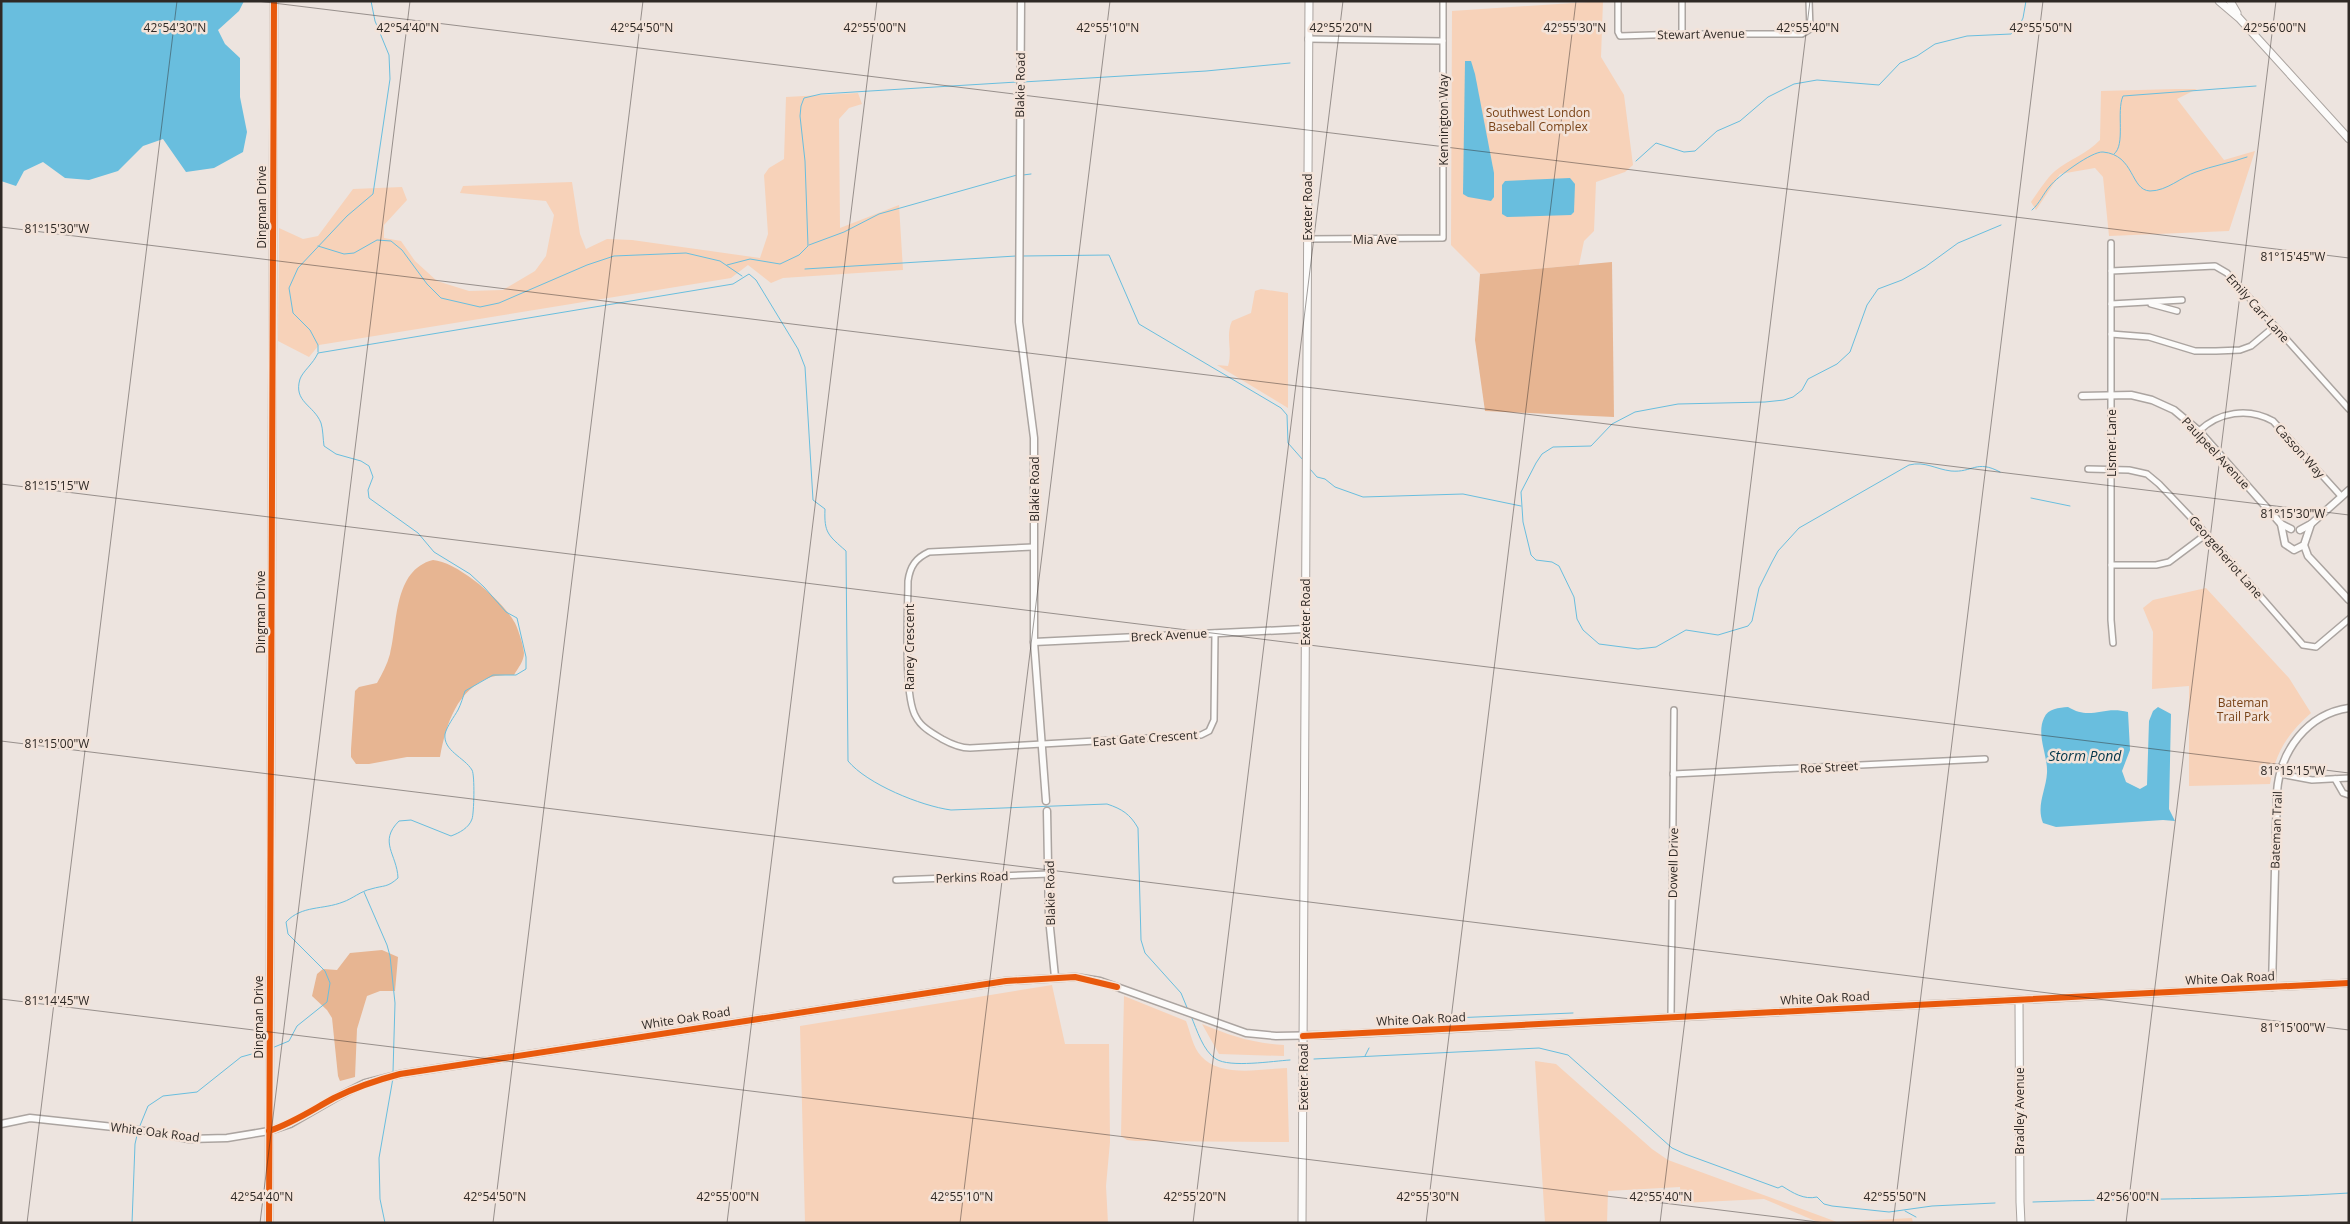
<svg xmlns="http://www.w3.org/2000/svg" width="2350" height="1224" viewBox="0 0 2350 1224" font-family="'Open Sans',sans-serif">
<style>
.green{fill:#f7d2b9}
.forest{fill:#e7b592}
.water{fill:#69bede}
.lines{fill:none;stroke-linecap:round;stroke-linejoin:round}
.stream{stroke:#69bede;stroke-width:1}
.minor-casing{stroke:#aba4a0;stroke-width:8}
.tertiary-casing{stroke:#aba4a0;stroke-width:9}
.secondary-casing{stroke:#aba4a0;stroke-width:9}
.minor{stroke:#fcfbfa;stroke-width:5}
.tertiary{stroke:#fcfbfa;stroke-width:6}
.secondary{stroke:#fcfbfa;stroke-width:7}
.cycleway-casing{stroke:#f3e3d9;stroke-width:9}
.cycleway{stroke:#e8590c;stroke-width:6}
.ticks{fill:none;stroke:#2f2925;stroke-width:1;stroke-opacity:0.45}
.labels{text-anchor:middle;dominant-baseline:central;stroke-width:5;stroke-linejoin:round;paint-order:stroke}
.street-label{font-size:12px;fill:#2f2925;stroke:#f3e3d9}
.park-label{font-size:12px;fill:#794317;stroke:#f3e3d9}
.water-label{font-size:14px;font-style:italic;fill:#003549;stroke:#f3e3d9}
.ticks-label{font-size:12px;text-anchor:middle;fill:#2f2925;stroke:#f3e3d9;stroke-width:5;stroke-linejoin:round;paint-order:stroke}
</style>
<rect width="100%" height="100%" fill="#ede4df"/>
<g class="green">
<path d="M 1603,1 L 1601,57 L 1624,95 L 1633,165 L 1625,172 L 1596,182 L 1594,231 L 1584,241 L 1579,265 L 1480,274 L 1451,245 L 1452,11 Z"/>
<path d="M 2176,89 L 2197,89 L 2177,99 L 2224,160 L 2255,151 L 2229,231 L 2109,236 L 2103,177 L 2095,168 L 2060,174 L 2036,210 L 2031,202 C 2039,191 2046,179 2055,171 C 2070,159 2087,154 2100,140 L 2101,91 Z"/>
<path d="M 858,93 L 862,104 L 849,108 L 839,119 L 840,228 L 899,205 L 903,270 L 783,278 L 771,283 L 748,265 L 731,278 L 319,345 L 309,357 L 278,341 L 279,228 L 303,239 L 318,236 L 353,189 L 402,187 L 407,200 L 384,225 L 384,238 L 401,241 L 415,261 L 437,281 L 469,291 L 503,290 L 535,271 L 546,256 L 554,215 L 546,201 L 460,193 L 463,186 L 572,182 L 580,234 L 586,249 L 607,239 L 632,240 L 760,258 L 768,234 L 764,175 L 769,168 L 784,159 L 786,97 Z"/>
<path d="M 1261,289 L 1288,293 L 1288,408 L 1217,365 L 1228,366 C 1233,350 1225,336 1232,321 L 1251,313 L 1255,291 Z"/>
<path d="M 2206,588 L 2289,678 L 2311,713 C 2288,733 2275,753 2270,784 L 2189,786 L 2189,686 L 2152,689 L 2153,632 L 2143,608 L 2153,600 Z"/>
<path d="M 1052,985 L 1065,1044 L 1109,1044 L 1110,1142 L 1106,1186 L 1108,1223 L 805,1223 L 800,1026 Z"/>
<path d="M 1124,996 L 1186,1021 C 1190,1031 1193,1048 1201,1056 C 1220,1078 1261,1069 1287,1068 L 1289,1142 L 1136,1141 L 1127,1140 L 1121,1136 Z"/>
<path d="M 1202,1024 C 1231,1036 1252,1043 1284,1045 L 1284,1056 L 1219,1054 Z"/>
<path d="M 1535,1061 L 1556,1064 L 1652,1149 L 1668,1160 L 1837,1222 L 1912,1218 L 1913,1223 L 1820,1223 L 1764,1199 L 1681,1203 L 1680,1187 L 1608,1191 L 1607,1223 L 1545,1223 Z"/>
</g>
<g class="forest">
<path d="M 1612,262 L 1614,417 L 1485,411 L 1475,340 L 1480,274 Z"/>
<path d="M 433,560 C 458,562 503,601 515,623 C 519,631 523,645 524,653 C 524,661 518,668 514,675 C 507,675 498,675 491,677 C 457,689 446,724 440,757 L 407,757 L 369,764 L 356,764 L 351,757 L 351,749 L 355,691 L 359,687 L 377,683 C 382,674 387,665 390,654 C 398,624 393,570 433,560 Z"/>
<path d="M 382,950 L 398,957 L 395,991 L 380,991 L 367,996 L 357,1029 L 355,1077 L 340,1081 L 338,1076 L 332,1018 L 327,1010 L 312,996 L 317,974 L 323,969 L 337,970 L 350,953 Z"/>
</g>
<g class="water">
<path d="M 1,1 L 244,1 L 239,11 L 218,30 L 225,44 L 240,58 L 240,97 L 247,132 L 243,152 L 214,168 L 186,172 L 163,139 L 143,146 L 118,171 L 89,180 L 65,178 L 43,162 L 24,171 L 16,186 L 1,181 Z"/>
<path d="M 1465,61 L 1471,61 L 1475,74 L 1494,173 L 1494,197 L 1491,201 L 1468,197 L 1463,194 Z"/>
<path d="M 1570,178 L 1575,184 L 1574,212 L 1571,215 L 1507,217 L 1502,214 L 1502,185 L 1505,181 Z"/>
<path d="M 2068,707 C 2091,721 2103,705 2128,712 L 2130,750 L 2122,771 L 2126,782 L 2140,789 L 2147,785 L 2149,721 L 2153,711 L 2158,707 L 2171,714 L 2169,809 L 2175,821 L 2163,820 L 2056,827 L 2043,823 C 2036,806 2046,790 2047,773 C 2048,755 2036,735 2044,718 C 2048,708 2059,708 2068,707 Z"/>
</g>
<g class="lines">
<g class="stream">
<path d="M 1023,82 L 1206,71 L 1290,63"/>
<path d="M 2114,154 C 2126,145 2116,112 2123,96 L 2256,86"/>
<path d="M 1636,161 L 1656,143 L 1684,152 L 1695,151 L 1717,131 L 1740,121 L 1768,97 L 1794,84 L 1817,80 L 1879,85 L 1900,63 L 1917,56 L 1935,44 L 1967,36 L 2011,34 L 2018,28 L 2023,18 L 2026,1"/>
<path d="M 1023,175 L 1031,174"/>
<path d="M 2032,210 C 2040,203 2043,194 2050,186 C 2057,177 2092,151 2103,152 C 2135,155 2130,190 2150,191 C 2167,191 2181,177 2196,172 C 2212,166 2230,163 2247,157"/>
<path d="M 809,245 L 844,232 L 879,214 L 1017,175"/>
<path d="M 318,246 L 344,254 L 354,253 L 377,240 L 391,241 L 402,250 L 427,284 L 441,298 L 480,307 L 499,303 L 587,265 L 614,256 L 686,253 L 720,261 L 742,276"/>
<path d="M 1023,256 L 1109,255 L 1139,324 L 1281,408 L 1287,415 L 1288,443 L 1303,460"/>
<path d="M 727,265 L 750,259 L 780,264 L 799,255 L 808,246 L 805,161 L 800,116 L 801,106 L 804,98 L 821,94 L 1017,82"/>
<path d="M 805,269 L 1016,256"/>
<path d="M 318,352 L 318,345 L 310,330 L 293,313 L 289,288 L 298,268 L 347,216 L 373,194 L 390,79 L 389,55 L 375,21 L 371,1"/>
<path d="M 1310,469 L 1317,477 L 1325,479 L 1335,487 L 1363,497 L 1463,494 L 1521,506"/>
<path d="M 2000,472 C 1976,459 1973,473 1951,471 C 1935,469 1925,461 1909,465 L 1799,528 L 1778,551 L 1772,562 L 1759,588 L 1752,621 L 1748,626 L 1718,635 L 1686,630 L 1656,647 L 1638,649 L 1599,644 L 1583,630 L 1577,619 L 1574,597 L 1559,566 L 1552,562 L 1536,560 L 1531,555 L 1523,522 L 1521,492 L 1536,463 L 1542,454 L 1553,447 L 1591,446 L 1612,424 L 1635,412 L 1678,404 L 1765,402 L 1784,400 L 1793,397 L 1802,390 L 1808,379 L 1837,364 L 1850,352 L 1867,305 L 1878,289 L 1902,280 L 1925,267 L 1958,243 L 2001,225"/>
<path d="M 2031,498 L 2070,506"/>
<path d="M 364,892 L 387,945 L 390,956 L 395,1003 L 393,1072"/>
<path d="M 1191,1016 C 1197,1030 1203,1051 1216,1059 C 1230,1068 1273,1061 1290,1060"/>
<path d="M 1380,1021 L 1573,1013"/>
<path d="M 272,1048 L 289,1041 L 297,1026 L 327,1002 L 330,983 L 325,971 L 288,934 L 286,922 C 302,905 323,910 343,902 C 352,899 361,891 371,889 C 384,885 387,888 398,878 C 397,854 378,842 399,821 L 411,820 L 451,836 C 459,833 469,828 472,819 C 474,814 475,775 472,770 C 464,757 443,751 445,734 C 447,726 454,717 458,710 C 461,704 463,697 465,691 L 493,675 L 516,675 L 526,669 L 526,657 L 517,618 L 506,612 L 484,587 L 470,574 L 434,552 L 418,533 L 369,498 L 368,490 L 373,477 L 369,466 L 361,461 L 336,454 L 324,446 C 323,439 323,429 321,423 C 314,405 293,402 300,379 C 303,371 313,364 318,353 L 733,284 L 749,274 L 756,280 L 798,349 L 805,367 L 813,500 L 825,509 C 824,533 828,535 846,551 L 848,761 C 867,784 921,806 951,810 L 1107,804 C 1122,809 1130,814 1138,828 L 1141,940 L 1145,953 L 1181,993 L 1188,1010"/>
<path d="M 1365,1056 L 1369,1048"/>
<path d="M 1314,1059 L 1539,1048 L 1568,1055 L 1672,1148 L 1685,1154 L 1778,1188 L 1782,1186 C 1793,1193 1804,1200 1817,1197 L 1824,1204 L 1832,1206 L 1889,1212 L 1932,1206 L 1995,1203"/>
<path d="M 139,1128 L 148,1106 L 163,1096 L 197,1092 L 241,1057 L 266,1050"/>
<path d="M 2033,1202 C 2138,1198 2243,1200 2349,1193"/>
<path d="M 1905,1211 L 1916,1217"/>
<path d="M 132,1223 L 135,1144 L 138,1131"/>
<path d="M 385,1223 L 380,1199 L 379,1158 L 393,1078"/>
<path d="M 413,1223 L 420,1223"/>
</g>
<g class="minor-casing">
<g id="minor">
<path d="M 1618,1 L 1618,32 L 1620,36 L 1682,34 L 1802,34 L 1810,29 L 1809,1"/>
<path d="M 1682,34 L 1682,1"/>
<path d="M 1308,39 L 1443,41"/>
<path d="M 1307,239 L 1443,238 L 1443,1"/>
<path d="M 2111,243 L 2111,620 L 2113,643"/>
<path d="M 2111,271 L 2215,266 L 2227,273 L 2349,409"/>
<path d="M 2111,304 L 2182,300"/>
<path d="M 2151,304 L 2177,311"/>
<path d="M 2111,334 L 2149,337 L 2195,351 L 2216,351 L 2240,350 L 2251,346 L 2275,326"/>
<path d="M 2199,431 C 2219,412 2248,407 2273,421 L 2341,496"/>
<path d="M 2088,469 L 2129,470 L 2147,474 L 2159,484 L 2199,526 L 2303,645 L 2316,647 L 2349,619"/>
<path d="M 1033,547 L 929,552 C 916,558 910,566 908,581 C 908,609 903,696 916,717 C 921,727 932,733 942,739 C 951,744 960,748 970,748 L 1201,735 L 1209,731 L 1214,720 L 1215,633"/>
<path d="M 2111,565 L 2156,565 L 2169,562 L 2205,535"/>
<path d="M 1673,774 L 1985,759"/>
<path d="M 2280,774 L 2312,780 L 2349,778"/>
<path d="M 2335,779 L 2343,793 L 2349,795"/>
<path d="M 896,880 L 1049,874"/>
<path d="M 1671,1017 L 1674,710"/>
<path d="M 132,1129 L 147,1131"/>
</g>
</g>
<g class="tertiary-casing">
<g id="tertiary">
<path d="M 1021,1 L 1019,322 L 1034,438 L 1034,642 L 1046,801"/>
<path d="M 2082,396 L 2131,395 L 2152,400 L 2174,410 L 2199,431 L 2281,524 L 2291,529"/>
<path d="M 2281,524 L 2285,544 L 2294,550 L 2304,545 L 2311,524"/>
<path d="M 2300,530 L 2311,524 L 2349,490"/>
<path d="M 2304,545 L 2308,556 L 2349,600"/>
<path d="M 1034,642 L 1304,629"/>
<path d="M 1047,811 L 1049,918 L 1055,977"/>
<path d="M 2272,987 L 2277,792 C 2280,751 2307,714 2349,708"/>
<path d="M 1,1124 L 30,1118 L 132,1129"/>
<path d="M 147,1131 L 189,1139 L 227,1138 L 269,1131 L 290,1124 L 335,1098 L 365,1083 L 400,1074 L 1006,981 L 1075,977 L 1100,981 L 1246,1033 L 1276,1036 L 1329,1035 L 2349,983"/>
<path d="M 269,1223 L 274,1"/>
</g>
</g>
<g class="secondary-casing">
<g id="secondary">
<path d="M 2219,1 L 2239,18 L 2349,139"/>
<path d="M 2230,1 L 2237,13"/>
<path d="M 2019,1000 L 2020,1202 L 2021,1223"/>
<path d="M 1302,1223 L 1309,1"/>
</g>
</g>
<use href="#minor" class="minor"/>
<use href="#tertiary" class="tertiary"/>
<use href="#secondary" class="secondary"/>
<g class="cycleway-casing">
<g id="cycleway">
<path d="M 1303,1036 L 2349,983"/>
<path d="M 269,1131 C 293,1123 312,1110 334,1098 C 356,1087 377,1080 400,1074 L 1006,981 L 1075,977 L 1117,987"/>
<path d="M 269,1223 L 274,1"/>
</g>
</g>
<use href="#cycleway" class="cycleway"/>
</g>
<path class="ticks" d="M 257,1 L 2349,258M 1,227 L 2349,515M 1,484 L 2349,773M 1,741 L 2349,1030M 1,999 L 1826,1223M 27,1223 L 177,1M 260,1223 L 410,1M 493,1223 L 643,1M 727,1223 L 877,1M 960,1223 L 1110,1M 1193,1223 L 1343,1M 1426,1223 L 1576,1M 1660,1223 L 1810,1M 1893,1223 L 2043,1M 2126,1223 L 2276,1"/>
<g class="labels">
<g class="street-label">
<text transform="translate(1701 34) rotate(-1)">Stewart Avenue</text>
<text transform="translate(1020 85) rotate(-89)">Blakie Road</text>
<text transform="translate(1443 120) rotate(-90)">Kennington Way</text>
<text transform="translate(261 207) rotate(-90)">Dingman Drive</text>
<text transform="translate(1307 207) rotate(-90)">Exeter Road</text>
<text x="1375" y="239">Mia Ave</text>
<text transform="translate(2258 308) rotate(48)">Emily Carr Lane</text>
<text transform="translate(2111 443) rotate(-90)">Lismer Lane</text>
<text transform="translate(2300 451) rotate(48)">Casson Way</text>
<text transform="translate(2216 453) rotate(47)">Paulpeel Avenue</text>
<text transform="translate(1034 489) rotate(-90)">Blakie Road</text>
<text transform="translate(2226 557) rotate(49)">Georgeheriot Lane</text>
<text transform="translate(260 612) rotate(-90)">Dingman Drive</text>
<text transform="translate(1305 612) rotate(-90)">Exeter Road</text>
<text transform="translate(1169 635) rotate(-3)">Breck Avenue</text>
<text transform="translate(909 647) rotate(-90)">Raney Crescent</text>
<text transform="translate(1145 738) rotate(-4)">East Gate Crescent</text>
<text transform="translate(1829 767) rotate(-3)">Roe Street</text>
<text transform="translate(2276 830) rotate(-88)">Bateman Trail</text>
<text transform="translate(1673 863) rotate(-89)">Dowell Drive</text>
<text transform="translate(972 877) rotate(-2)">Perkins Road</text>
<text transform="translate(1050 893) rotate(-91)">Blakie Road</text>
<text transform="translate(2230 978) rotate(-3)">White Oak Road</text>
<text transform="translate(1825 998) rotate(-3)">White Oak Road</text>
<text transform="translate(258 1017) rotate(-90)">Dingman Drive</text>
<text transform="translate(686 1018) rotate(-9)">White Oak Road</text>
<text transform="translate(1421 1019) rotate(-3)">White Oak Road</text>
<text transform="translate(1303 1077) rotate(-90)">Exeter Road</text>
<text transform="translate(2019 1111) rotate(-90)">Bradley Avenue</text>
<text transform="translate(155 1132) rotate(7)">White Oak Road</text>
</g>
<g class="park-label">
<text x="1538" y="112">Southwest London<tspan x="1538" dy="14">Baseball Complex</tspan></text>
<text x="2243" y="702">Bateman<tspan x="2243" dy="14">Trail Park</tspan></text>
</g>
<g class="water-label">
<text x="2085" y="755">Storm Pond</text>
</g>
</g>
<g class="ticks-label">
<text x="175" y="32">42°54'30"N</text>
<text x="408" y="32">42°54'40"N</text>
<text x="642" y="32">42°54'50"N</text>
<text x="875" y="32">42°55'00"N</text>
<text x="1108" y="32">42°55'10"N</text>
<text x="1341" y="32">42°55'20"N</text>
<text x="1575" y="32">42°55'30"N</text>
<text x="1808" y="32">42°55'40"N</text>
<text x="2041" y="32">42°55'50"N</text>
<text x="2275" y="32">42°56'00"N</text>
<text x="57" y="233">81°15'30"W</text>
<text x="2293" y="261">81°15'45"W</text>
<text x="57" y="490">81°15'15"W</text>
<text x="2293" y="518">81°15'30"W</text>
<text x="57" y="748">81°15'00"W</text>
<text x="2293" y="775">81°15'15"W</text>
<text x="57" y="1005">81°14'45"W</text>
<text x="2293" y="1032">81°15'00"W</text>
<text x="262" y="1201">42°54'40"N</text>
<text x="495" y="1201">42°54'50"N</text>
<text x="728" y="1201">42°55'00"N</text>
<text x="962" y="1201">42°55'10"N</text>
<text x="1195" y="1201">42°55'20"N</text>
<text x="1428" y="1201">42°55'30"N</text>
<text x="1661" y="1201">42°55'40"N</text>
<text x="1895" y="1201">42°55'50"N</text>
<text x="2128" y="1201">42°56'00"N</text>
</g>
<rect width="2350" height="1224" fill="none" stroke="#2f2925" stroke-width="5"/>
</svg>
